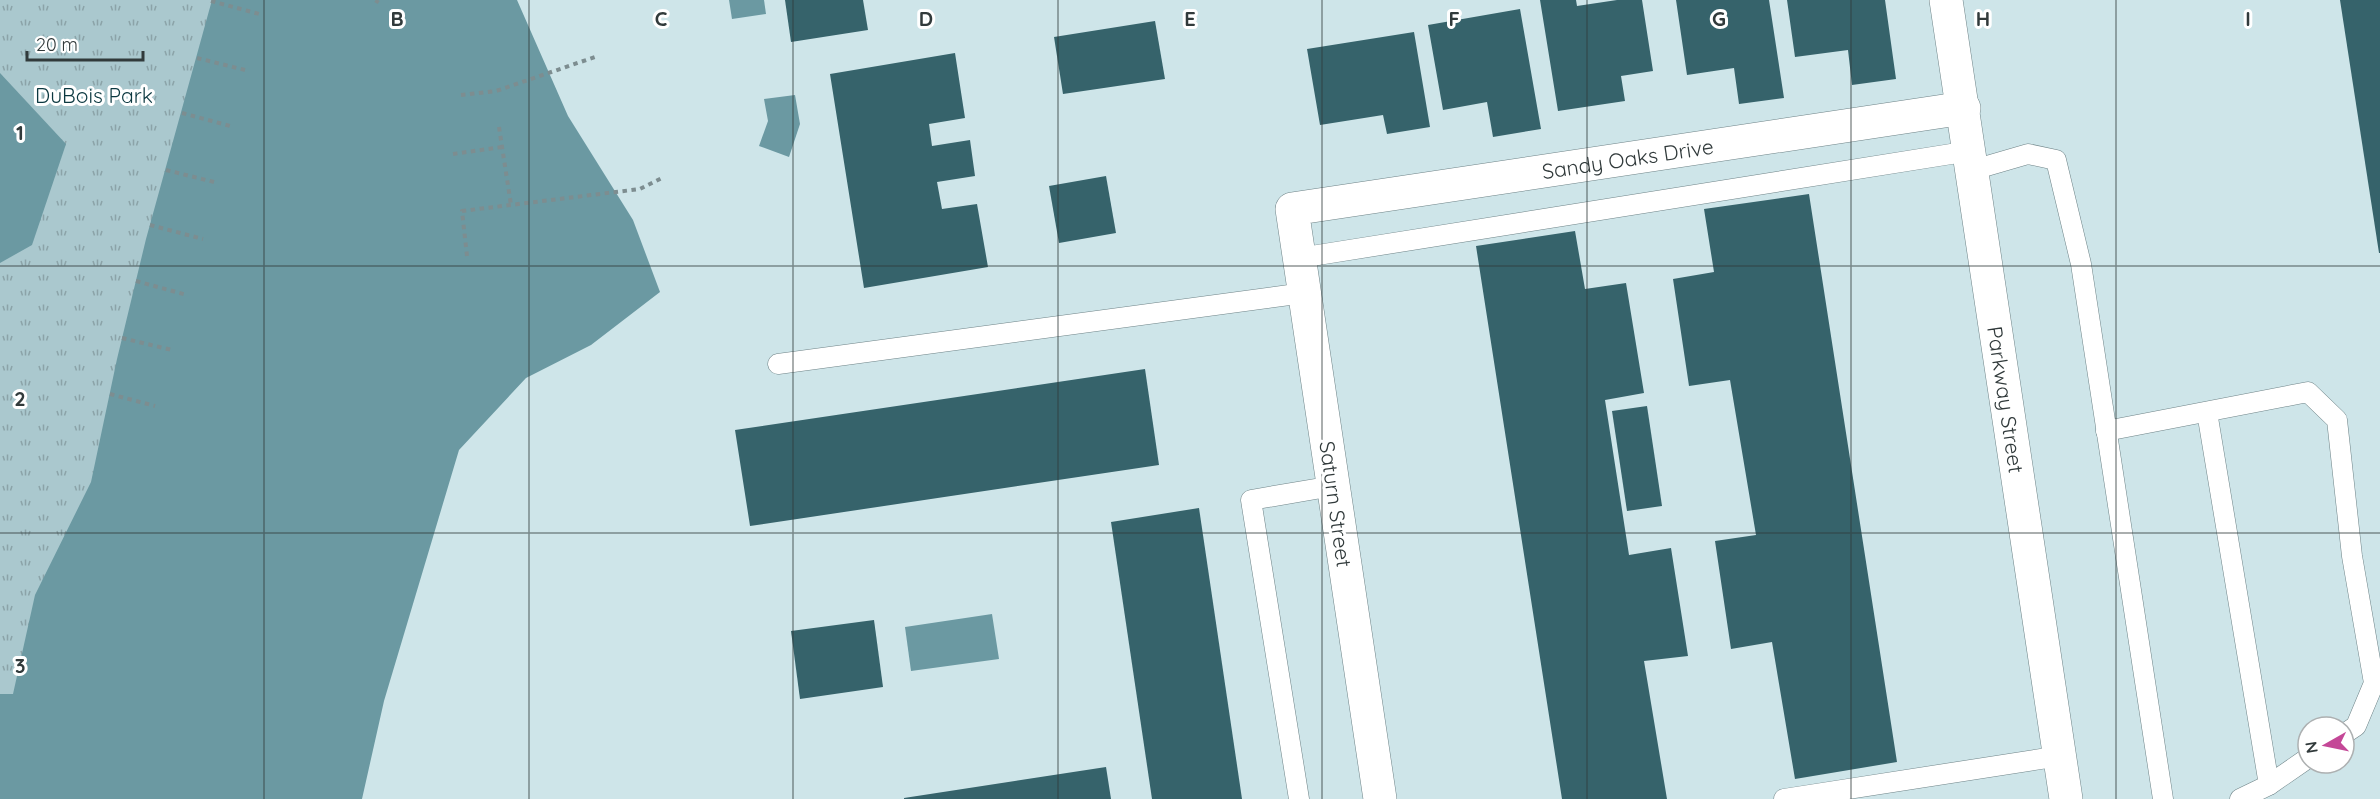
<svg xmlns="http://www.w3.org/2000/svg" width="2380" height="799" viewBox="0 0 2380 799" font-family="Quicksand,sans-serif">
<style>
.park{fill:url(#park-tufts)}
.water{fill:#6b99a2}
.building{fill:#36636b}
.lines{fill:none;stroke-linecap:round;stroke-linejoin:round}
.lane-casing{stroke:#6e8387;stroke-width:21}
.street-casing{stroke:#6e8387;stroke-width:34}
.path{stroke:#7d8d90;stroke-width:4;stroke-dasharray:4.5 4.5;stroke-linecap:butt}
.lane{stroke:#fff;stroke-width:20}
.street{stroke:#fff;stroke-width:33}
.grid{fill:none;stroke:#313a3b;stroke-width:1.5;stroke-opacity:0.55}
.labels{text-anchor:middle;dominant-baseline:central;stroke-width:6;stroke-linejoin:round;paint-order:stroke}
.park-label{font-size:21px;fill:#0b3840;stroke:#fff}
.street-label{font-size:21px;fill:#313a3b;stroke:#fff}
.grid-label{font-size:20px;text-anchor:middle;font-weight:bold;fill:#313a3b;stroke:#fff;stroke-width:6;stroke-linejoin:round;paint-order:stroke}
</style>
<defs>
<pattern id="park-tufts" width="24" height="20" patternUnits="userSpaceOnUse" patternTransform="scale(1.5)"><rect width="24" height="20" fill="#aac8ce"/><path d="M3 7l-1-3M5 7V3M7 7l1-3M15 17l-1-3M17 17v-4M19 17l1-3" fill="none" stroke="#8ba3a8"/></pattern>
</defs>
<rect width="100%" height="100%" fill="#cee5e9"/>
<path class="park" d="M 0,0 L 216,0 L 74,553 L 15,697 L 0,697 Z"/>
<g class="water">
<path d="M 212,0 L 517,0 L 568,116 L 633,220 L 660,292 L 591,345 L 526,378 L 459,450 L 384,701 L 362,799 L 0,799 L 0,694 L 13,694 L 35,595 L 91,482 L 117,359 L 146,239 Z"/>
<path d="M 729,0 L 764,0 L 766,14 L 732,19 Z"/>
<path d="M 0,73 L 66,144 L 32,245 L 0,263 Z"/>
<path d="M 795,95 L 800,124 L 789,157 L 759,146 L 768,121 L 764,99 Z"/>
<path d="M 992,614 L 999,659 L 911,671 L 905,627 Z"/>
</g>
<g class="building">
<path d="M 785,0 L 863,0 L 868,30 L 791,42 Z"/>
<path d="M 1540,0 L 1576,0 L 1577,6 L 1617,0 L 1642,0 L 1653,71 L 1621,76 L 1625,101 L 1558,111 Z"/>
<path d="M 1676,0 L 1769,0 L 1784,98 L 1739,104 L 1734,68 L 1687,75 Z"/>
<path d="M 1787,0 L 1885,0 L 1896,79 L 1852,85 L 1848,50 L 1795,57 Z"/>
<path d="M 2340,0 L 2380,0 L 2380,253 L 2379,253 Z"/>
<path d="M 1520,9 L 1541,129 L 1493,137 L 1487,102 L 1443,110 L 1428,25 Z"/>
<path d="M 1155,21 L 1165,79 L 1063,94 L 1054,37 Z"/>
<path d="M 1414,32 L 1430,127 L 1387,134 L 1383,115 L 1320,125 L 1307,49 Z"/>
<path d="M 955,53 L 965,118 L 929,124 L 932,146 L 970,140 L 975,176 L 937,182 L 942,209 L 977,204 L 988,267 L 864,288 L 830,74 Z"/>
<path d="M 1106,176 L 1116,233 L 1059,243 L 1049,186 Z"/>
<path d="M 1809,194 L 1897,762 L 1795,779 L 1772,642 L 1731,649 L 1715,541 L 1756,535 L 1730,380 L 1689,386 L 1673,279 L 1714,272 L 1704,209 Z"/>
<path d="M 1575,231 L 1585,289 L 1626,283 L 1644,393 L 1605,400 L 1629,555 L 1671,548 L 1688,656 L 1644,661 L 1667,799 L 1562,799 L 1476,246 Z"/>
<path d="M 1145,369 L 1159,465 L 750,526 L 735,430 Z"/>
<path d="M 1647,406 L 1662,506 L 1627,511 L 1612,411 Z"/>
<path d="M 1199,508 L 1242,799 L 1152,799 L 1111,522 Z"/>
<path d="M 874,620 L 883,687 L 800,699 L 791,631 Z"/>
<path d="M 1106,767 L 1111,799 L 904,799 L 904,798 Z"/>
</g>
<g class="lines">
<g class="lane-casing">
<g id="lane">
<path d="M 1973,170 L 2028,154 L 2056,160 L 2081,264 L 2163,799"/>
<path d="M 1299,258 L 1970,151"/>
<path d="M 778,364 L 1304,293"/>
<path d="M 2207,412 L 2269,785"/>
<path d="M 2106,431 L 2308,392 L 2337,420 L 2352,556 L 2374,683 L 2356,726 L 2344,734"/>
<path d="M 1299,799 L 1251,500 L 1333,486"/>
<path d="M 1784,799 L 2060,756"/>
<path d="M 2240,799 L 2269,785 L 2308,758"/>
</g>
</g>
<g class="street-casing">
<g id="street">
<path id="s1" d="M 1946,0 L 2066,799"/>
<path id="s2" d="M 1380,799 L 1292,209 L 1964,108"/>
</g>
</g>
<g class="path">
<path d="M 211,1 L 263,15"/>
<path d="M 376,3 L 378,0"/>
<path d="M 197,58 L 249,71"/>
<path d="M 461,95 L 496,91 L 595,57"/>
<path d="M 182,113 L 234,127"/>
<path d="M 499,127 L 511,205"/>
<path d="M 453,154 L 502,147"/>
<path d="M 166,170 L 218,183"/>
<path d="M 150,225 L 203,239"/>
<path d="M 467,256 L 462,211 L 640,189 L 662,178"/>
<path d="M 136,281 L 187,295"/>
<path d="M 122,338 L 172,350"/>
<path d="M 110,394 L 155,406"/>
</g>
<use href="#lane" class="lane"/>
<use href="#street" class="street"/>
</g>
<path class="grid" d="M 264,0 L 264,799M 529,0 L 529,799M 793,0 L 793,799M 1058,0 L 1058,799M 1322,0 L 1322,799M 1587,0 L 1587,799M 1851,0 L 1851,799M 2116,0 L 2116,799M 0,266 L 2380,266M 0,533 L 2380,533"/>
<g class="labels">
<g class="park-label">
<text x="94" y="95">DuBois Park</text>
</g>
<g class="street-label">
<text stroke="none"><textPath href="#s2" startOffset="936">Sandy Oaks Drive</textPath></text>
<text stroke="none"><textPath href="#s1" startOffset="404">Parkway Street</textPath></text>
<text transform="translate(1336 504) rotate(82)">Saturn Street</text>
</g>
</g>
<g class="grid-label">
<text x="397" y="26">B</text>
<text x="661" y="26">C</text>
<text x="926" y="26">D</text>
<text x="1190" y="26">E</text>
<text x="1454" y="26">F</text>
<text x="1719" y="26">G</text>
<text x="1983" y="26">H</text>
<text x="2248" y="26">I</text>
<text x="20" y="140">1</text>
<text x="20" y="406">2</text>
<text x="20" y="673">3</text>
</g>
<g transform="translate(2326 745) rotate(261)"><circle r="28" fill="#ffffff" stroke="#adb0b1" stroke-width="1.5"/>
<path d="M0-4.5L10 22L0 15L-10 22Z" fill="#c44897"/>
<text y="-9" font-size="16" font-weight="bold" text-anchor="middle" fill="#313a3b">N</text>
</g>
<path d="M27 51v9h116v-9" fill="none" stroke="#313a3b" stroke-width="3"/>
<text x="36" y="51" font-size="18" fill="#313a3b" stroke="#ffffff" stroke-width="4.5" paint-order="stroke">20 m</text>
</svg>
